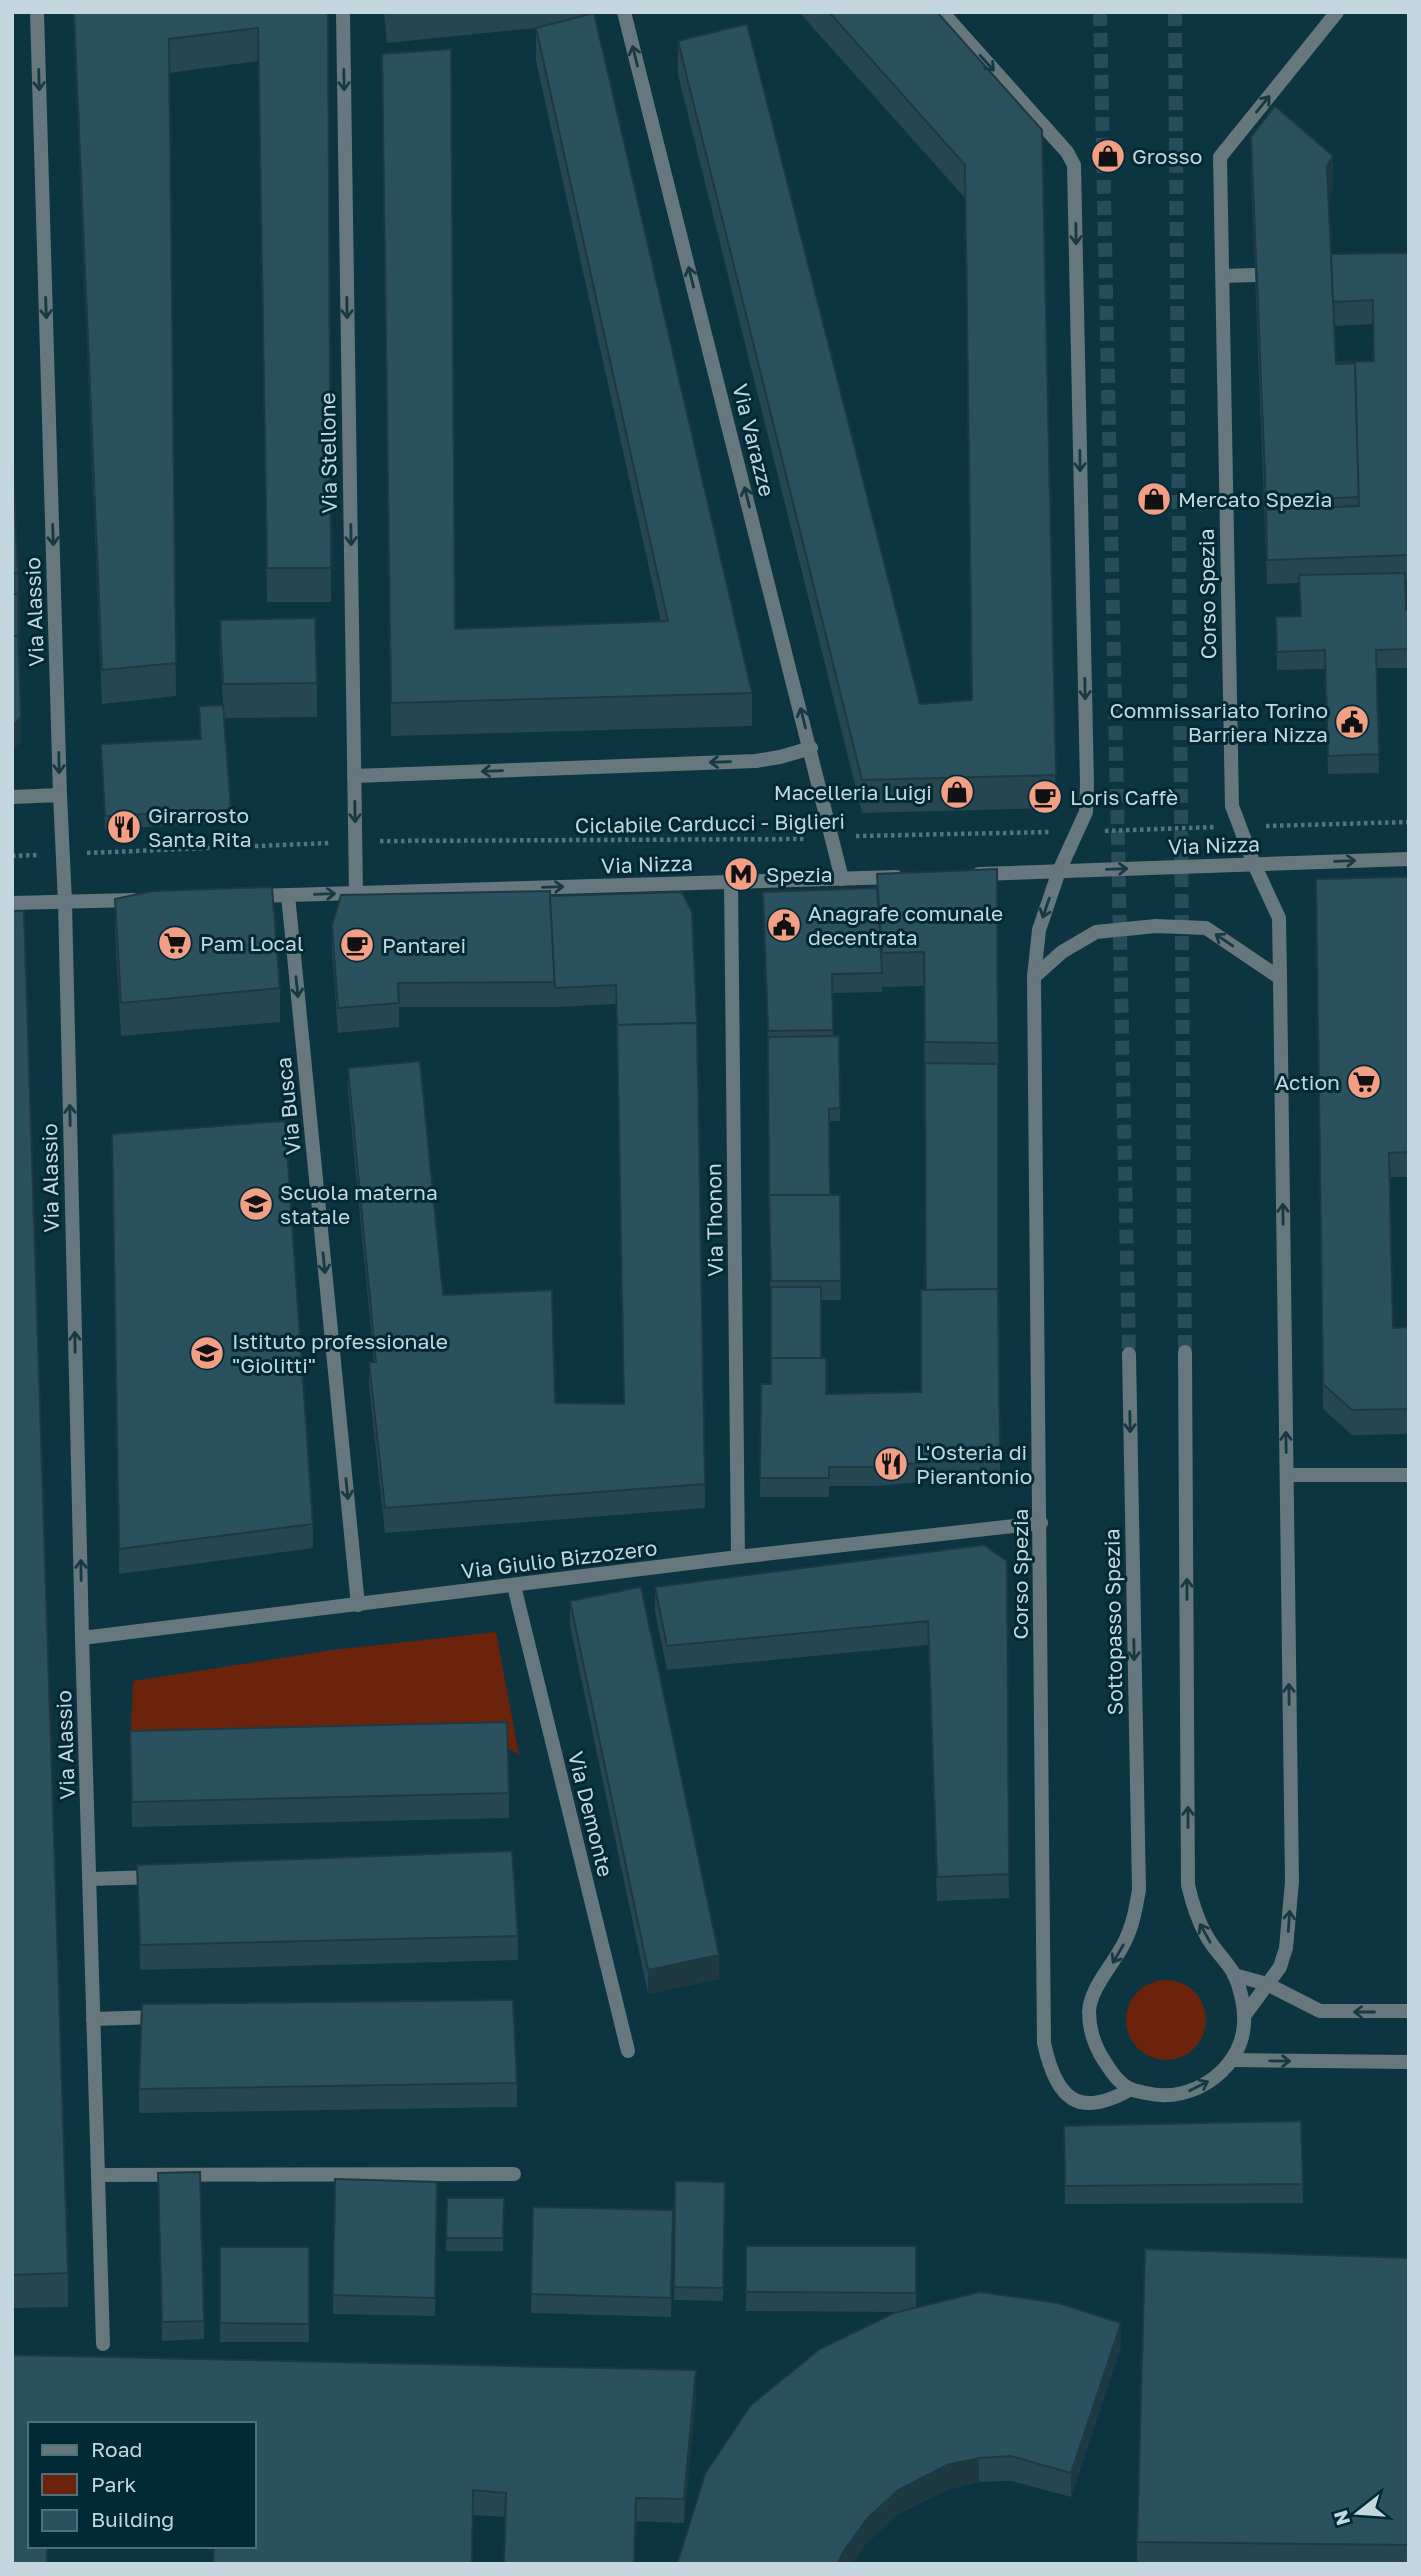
<svg xmlns="http://www.w3.org/2000/svg" width="1421" height="2576" viewBox="0 0 1421 2576" font-family="'Golos Text',sans-serif">
<style>
.green{fill:#6c230b}
.lines{fill:none;stroke-linecap:round;stroke-linejoin:round}
.tertiary-tunnel{stroke:#284c59;stroke-width:14;stroke-dasharray:14 7;stroke-linecap:butt}
.path{stroke:#54737e;stroke-width:4.5;stroke-dasharray:3.5 3.5;stroke-linecap:butt}
.service{stroke:#66777d;stroke-width:14}
.minor{stroke:#66777d;stroke-width:14}
.tertiary{stroke:#66777d;stroke-width:14}
.wall{fill:#264651;fill-rule:evenodd}
.shaded-wall{fill:#1f3942}
.building{fill:#2c515e;stroke:#1f3942;stroke-width:2}
.oneway{stroke:#163944}
.labels{text-anchor:middle;dominant-baseline:central;stroke-width:6;stroke-linejoin:round;paint-order:stroke}
.poi-label{font-size:21px;fill:#c3d7df;stroke:#022a36;text-anchor:start}
.street-label{font-size:21px;fill:#c3d7df;stroke:#022a36}
</style>
<rect width="100%" height="100%" fill="#0d3441"/>
<g class="green">
<path d="M 496,1632 L 519,1755 L 507,1747 L 130,1755 L 133,1681 L 333,1650 Z"/>
<circle cx="1166" cy="2020" r="40"/>
</g>
<g class="lines">
<g class="tertiary-tunnel">
<path d="M 1100,12 L 1129,1354"/>
<path d="M 1175,12 L 1185,1352"/>
</g>
<g class="path">
<path d="M 1266,826 L 1409,822"/>
<path d="M 1105,831 L 1215,827"/>
<path d="M 856,836 L 1050,832"/>
<path d="M 380,841 L 806,839"/>
<path d="M 87,853 L 330,843"/>
<path d="M 12,856 L 39,855"/>
</g>
<g class="service">
<path d="M 90,1879 L 155,1877"/>
<path d="M 93,2019 L 158,2017"/>
<path d="M 98,2175 L 514,2174"/>
</g>
<g class="minor">
<path d="M 37,12 L 60,795"/>
<path d="M 343,12 L 356,893"/>
<path d="M 624,12 L 842,879"/>
<path d="M 942,12 L 1067,152 L 1074,165 L 1087,785 L 1086,812 L 1059,871 L 1039,930 L 1034,977 L 1044,2043 C 1056,2098 1077,2120 1131,2089"/>
<path d="M 1223,276 L 1255,275"/>
<path d="M 354,776 L 756,761 L 780,757 L 811,748"/>
<path d="M 731,882 L 738,1557"/>
<path d="M 288,895 L 358,1605"/>
<path d="M 65,902 L 82,1638 L 103,2344"/>
<path d="M 1034,977 L 1062,952 L 1096,932 L 1156,926 L 1206,928 L 1280,978"/>
<path d="M 1287,1475 L 1409,1475"/>
<path d="M 514,1586 L 628,2051"/>
<path d="M 82,1638 L 738,1557 L 1041,1523"/>
<path d="M 1244,2016 L 1280,1967 L 1286,1948 L 1292,1882 L 1280,978 L 1279,918 L 1254,864 L 1232,806 L 1220,157 L 1337,12"/>
</g>
<g class="tertiary">
<path d="M 12,797 L 60,795 L 65,902"/>
<path d="M 979,874 L 1409,859"/>
<path d="M 255,896 L 896,877"/>
<path d="M 12,903 L 133,900"/>
<path d="M 1129,1354 L 1139,1890 C 1136,1907 1133,1925 1125,1941 C 1115,1963 1090,1987 1089,2012 C 1089,2031 1095,2047 1105,2062 C 1111,2072 1120,2084 1130,2089 C 1135,2091 1141,2092 1146,2093 C 1193,2105 1247,2067 1244,2016 C 1244,2004 1239,1984 1234,1974 C 1226,1960 1213,1949 1206,1935 C 1197,1919 1192,1902 1188,1885 L 1185,1352"/>
<path d="M 1234,1975 L 1267,1984 L 1320,2011 L 1409,2011"/>
<path d="M 1231,2060 L 1409,2062"/>
</g>
</g>
<g class="wall">
<path d="M 73,12 L 328,12 L 331,602 L 267,602 L 258,61 L 169,73 L 176,696 L 102,704 Z"/>
<path d="M 384,12 L 588,12 L 752,693 L 752,726 L 391,736 L 382,87 L 455,629 L 661,622 L 536,61 L 536,28 L 387,43 Z"/>
<path d="M 799,12 L 937,12 L 1042,130 L 1056,808 L 862,813 L 678,75 L 678,41 L 920,704 L 971,700 L 965,198 Z"/>
<path d="M 1251,137 L 1333,189 L 1328,197 L 1331,254 L 1409,253 L 1409,580 L 1405,580 L 1406,610 L 1409,610 L 1409,668 L 1377,668 L 1379,773 L 1328,774 L 1325,669 L 1277,670 L 1276,617 L 1300,616 L 1299,583 L 1267,584 L 1251,170 ZM 1373,324 L 1373,361 L 1336,362 L 1334,326 Z"/>
<path d="M 12,445 L 18,573 L 21,742 L 12,750 Z"/>
<path d="M 220,620 L 317,683 L 317,717 L 224,718 L 231,823 L 105,829 L 101,744 L 200,739 L 199,706 L 223,705 L 220,653 Z"/>
<path d="M 877,874 L 998,1043 L 1000,1474 L 877,1486 L 829,1486 L 829,1497 L 760,1497 L 761,1384 L 771,1384 L 768,1049 L 763,892 L 877,888 ZM 924,986 L 926,1290 L 921,1392 L 826,1394 L 821,1358 L 821,1300 L 841,1300 L 840,1195 L 830,1195 L 829,1121 L 840,1121 L 839,1036 L 833,1036 L 833,993 L 882,992 L 882,987 Z"/>
<path d="M 1409,877 L 1409,1177 L 1390,1177 L 1393,1328 L 1409,1327 L 1409,1434 L 1352,1435 L 1323,1409 L 1316,879 Z"/>
<path d="M 682,892 L 705,1484 L 705,1508 L 385,1533 L 369,1387 L 369,1362 L 374,1362 L 348,1092 L 348,1068 L 443,1295 L 555,1403 L 624,1404 L 616,1004 L 555,1007 L 399,1007 L 399,1027 L 338,1033 L 332,950 L 332,925 L 550,896 Z"/>
<path d="M 115,899 L 280,988 L 280,1022 L 121,1036 L 115,932 Z"/>
<path d="M 12,911 L 68,2273 L 68,2307 L 12,2308 Z"/>
<path d="M 112,1158 L 313,1524 L 313,1548 L 119,1574 Z"/>
<path d="M 1007,1561 L 1009,1898 L 937,1901 L 928,1645 L 667,1670 L 655,1611 L 655,1587 Z"/>
<path d="M 570,1601 L 719,1979 L 648,1994 L 570,1626 Z"/>
<path d="M 130,1731 L 509,1793 L 509,1818 L 132,1827 Z"/>
<path d="M 137,1865 L 518,1936 L 518,1960 L 140,1970 Z"/>
<path d="M 517,2083 L 517,2107 L 139,2113 L 139,2089 Z"/>
<path d="M 1301,2121 L 1303,2203 L 1065,2204 L 1064,2126 Z"/>
<path d="M 335,2179 L 437,2182 L 435,2316 L 333,2314 Z"/>
<path d="M 675,2181 L 725,2182 L 723,2301 L 674,2300 Z"/>
<path d="M 158,2192 L 204,2321 L 204,2339 L 162,2341 Z"/>
<path d="M 447,2198 L 504,2198 L 503,2251 L 446,2251 Z"/>
<path d="M 533,2207 L 673,2210 L 671,2317 L 531,2313 Z"/>
<path d="M 746,2246 L 916,2246 L 916,2307 L 1121,2347 L 1071,2497 L 1011,2481 L 979,2482 L 947,2490 L 898,2514 L 867,2543 L 898,2312 L 746,2311 Z"/>
<rect x="220" y="2247" width="89" height="95"/>
<path d="M 1409,2258 L 1409,2564 L 1137,2564 L 1137,2542 Z"/>
<path d="M 12,2355 L 696,2395 L 684,2523 L 505,2517 L 473,2515 L 254,2424 L 30,2424 Z"/>
</g>
<g class="shaded-wall">
<path d="M 1333,156 L 1333,189 L 1327,200 L 1327,166 Z"/>
<path d="M 21,717 L 21,742 L 12,750 L 12,726 Z"/>
<path d="M 719,1955 L 719,1979 L 648,1994 L 648,1970 Z"/>
<path d="M 1121,2323 L 1121,2347 L 1071,2497 L 1071,2473 Z"/>
<path d="M 696,2370 L 696,2395 L 684,2523 L 684,2499 Z"/>
<path d="M 979,2458 L 979,2482 L 947,2490 L 898,2514 L 867,2543 L 852,2564 L 838,2564 L 843,2552 L 867,2519 L 898,2490 L 947,2465 Z"/>
</g>
<g class="building">
<path d="M 74,12 L 328,12 L 331,568 L 267,568 L 258,28 L 169,39 L 176,663 L 102,670 Z"/>
<path d="M 829,12 L 937,12 L 1042,130 L 1056,775 L 862,780 L 678,41 L 747,24 L 920,704 L 972,700 L 965,165 Z"/>
<path d="M 594,13 L 752,693 L 391,703 L 382,54 L 451,49 L 455,629 L 668,621 L 536,28 Z"/>
<path d="M 1275,106 L 1333,156 L 1327,166 L 1336,364 L 1355,363 L 1359,497 L 1266,501 L 1251,137 Z"/>
<path d="M 1409,253 L 1409,555 L 1267,560 L 1266,510 L 1359,506 L 1355,363 L 1336,364 L 1336,362 L 1374,361 L 1373,300 L 1333,302 L 1331,254 Z"/>
<path d="M 12,445 L 18,573 L 12,573 Z"/>
<path d="M 1405,573 L 1406,610 L 1409,610 L 1409,649 L 1376,650 L 1379,754 L 1328,756 L 1325,650 L 1277,652 L 1276,617 L 1301,616 L 1299,575 Z"/>
<rect x="12" y="594" width="6" height="42"/>
<path d="M 315,618 L 317,683 L 223,684 L 220,620 Z"/>
<path d="M 12,636 L 18,636 L 21,717 L 12,726 Z"/>
<path d="M 223,705 L 231,810 L 105,816 L 101,744 L 201,739 L 199,706 Z"/>
<path d="M 997,869 L 998,1043 L 925,1042 L 924,952 L 882,953 L 877,874 Z"/>
<path d="M 1409,877 L 1409,1152 L 1389,1153 L 1393,1328 L 1409,1327 L 1409,1409 L 1352,1410 L 1323,1384 L 1316,879 Z"/>
<path d="M 272,887 L 280,988 L 121,1003 L 115,899 L 153,891 Z"/>
<path d="M 877,888 L 882,973 L 832,974 L 833,1030 L 768,1031 L 763,892 Z"/>
<path d="M 550,891 L 555,982 L 398,983 L 399,1003 L 338,1008 L 332,925 L 341,895 Z"/>
<path d="M 682,892 L 692,912 L 697,1023 L 617,1025 L 617,1030 L 616,985 L 555,988 L 550,896 Z"/>
<path d="M 12,911 L 24,911 L 68,2273 L 12,2275 Z"/>
<path d="M 697,1023 L 705,1484 L 385,1508 L 369,1362 L 376,1362 L 348,1068 L 420,1061 L 443,1295 L 552,1290 L 555,1403 L 624,1404 L 617,1025 Z"/>
<path d="M 839,1036 L 840,1108 L 829,1109 L 830,1195 L 769,1195 L 769,1201 L 768,1037 Z"/>
<path d="M 925,1063 L 998,1064 L 998,1289 L 926,1290 Z"/>
<path d="M 285,1121 L 313,1524 L 119,1549 L 112,1134 Z"/>
<path d="M 769,1195 L 840,1195 L 841,1281 L 771,1281 Z"/>
<rect x="771" y="1287" width="50" height="71"/>
<path d="M 998,1289 L 1000,1455 L 877,1467 L 829,1467 L 829,1478 L 760,1478 L 761,1384 L 771,1384 L 771,1358 L 826,1358 L 826,1394 L 921,1392 L 921,1290 Z"/>
<path d="M 984,1545 L 1007,1561 L 1009,1874 L 937,1877 L 928,1621 L 667,1646 L 655,1587 Z"/>
<path d="M 641,1587 L 719,1955 L 648,1970 L 570,1601 Z"/>
<path d="M 507,1722 L 509,1793 L 132,1802 L 130,1731 Z"/>
<path d="M 512,1851 L 518,1936 L 140,1945 L 137,1865 Z"/>
<path d="M 513,2000 L 517,2083 L 139,2089 L 142,2004 Z"/>
<path d="M 1301,2121 L 1303,2184 L 1065,2186 L 1064,2126 Z"/>
<path d="M 200,2172 L 204,2321 L 162,2322 L 158,2173 Z"/>
<path d="M 335,2179 L 437,2182 L 435,2298 L 333,2295 Z"/>
<path d="M 675,2181 L 725,2182 L 723,2288 L 674,2287 Z"/>
<path d="M 447,2198 L 504,2198 L 503,2238 L 446,2238 Z"/>
<path d="M 533,2207 L 673,2210 L 671,2298 L 531,2294 Z"/>
<path d="M 746,2246 L 916,2246 L 916,2293 L 746,2292 Z"/>
<path d="M 220,2247 L 309,2247 L 309,2324 L 220,2323 Z"/>
<path d="M 1145,2249 L 1409,2258 L 1409,2545 L 1137,2542 Z"/>
<path d="M 980,2292 L 1058,2303 L 1121,2323 L 1071,2473 L 1011,2456 L 979,2458 L 947,2465 L 898,2490 L 867,2519 L 843,2552 L 838,2564 L 677,2564 L 705,2474 L 751,2405 L 820,2349 L 894,2313 Z"/>
<path d="M 12,2355 L 696,2370 L 684,2499 L 636,2498 L 634,2564 L 504,2564 L 506,2493 L 473,2490 L 472,2564 L 213,2564 L 214,2546 L 254,2546 L 254,2424 L 30,2424 L 30,2546 L 47,2546 L 47,2564 L 12,2564 Z"/>
</g>
<defs><path id="oneway-shaft" d="M-6 0H5M1.5-3L5.5 0L1.5 3" fill="none" stroke-width="1.6" stroke-linecap="round" stroke-linejoin="round" transform="scale(1.75)"/></defs>
<g class="oneway">
<use href="#oneway-shaft" transform="translate(635 56) rotate(-104)"/>
<use href="#oneway-shaft" transform="translate(987 63) rotate(48)"/>
<use href="#oneway-shaft" transform="translate(39 80) rotate(88)"/>
<use href="#oneway-shaft" transform="translate(344 80) rotate(89)"/>
<use href="#oneway-shaft" transform="translate(1263 104) rotate(-51)"/>
<use href="#oneway-shaft" transform="translate(1076 234) rotate(89)"/>
<use href="#oneway-shaft" transform="translate(691 277) rotate(-104)"/>
<use href="#oneway-shaft" transform="translate(46 308) rotate(88)"/>
<use href="#oneway-shaft" transform="translate(347 308) rotate(89)"/>
<use href="#oneway-shaft" transform="translate(1080 461) rotate(89)"/>
<use href="#oneway-shaft" transform="translate(747 497) rotate(-104)"/>
<use href="#oneway-shaft" transform="translate(53 535) rotate(88)"/>
<use href="#oneway-shaft" transform="translate(351 535) rotate(89)"/>
<use href="#oneway-shaft" transform="translate(1085 689) rotate(89)"/>
<use href="#oneway-shaft" transform="translate(803 718) rotate(-104)"/>
<use href="#oneway-shaft" transform="translate(720 762) rotate(178)"/>
<use href="#oneway-shaft" transform="translate(59 763) rotate(89)"/>
<use href="#oneway-shaft" transform="translate(492 771) rotate(178)"/>
<use href="#oneway-shaft" transform="translate(355 812) rotate(89)"/>
<use href="#oneway-shaft" transform="translate(1345 861) rotate(-2)"/>
<use href="#oneway-shaft" transform="translate(1117 869) rotate(-2)"/>
<use href="#oneway-shaft" transform="translate(553 887) rotate(-2)"/>
<use href="#oneway-shaft" transform="translate(325 894) rotate(-2)"/>
<use href="#oneway-shaft" transform="translate(1046 908) rotate(109)"/>
<use href="#oneway-shaft" transform="translate(1224 940) rotate(-146)"/>
<use href="#oneway-shaft" transform="translate(297 987) rotate(84)"/>
<use href="#oneway-shaft" transform="translate(70 1115) rotate(-91)"/>
<use href="#oneway-shaft" transform="translate(1283 1214) rotate(-91)"/>
<use href="#oneway-shaft" transform="translate(324 1263) rotate(84)"/>
<use href="#oneway-shaft" transform="translate(75 1342) rotate(-91)"/>
<use href="#oneway-shaft" transform="translate(1130 1422) rotate(89)"/>
<use href="#oneway-shaft" transform="translate(1286 1442) rotate(-91)"/>
<use href="#oneway-shaft" transform="translate(347 1489) rotate(84)"/>
<use href="#oneway-shaft" transform="translate(81 1570) rotate(-91)"/>
<use href="#oneway-shaft" transform="translate(1187 1589) rotate(-90)"/>
<use href="#oneway-shaft" transform="translate(1134 1650) rotate(89)"/>
<use href="#oneway-shaft" transform="translate(1289 1694) rotate(-91)"/>
<use href="#oneway-shaft" transform="translate(1188 1817) rotate(-90)"/>
<use href="#oneway-shaft" transform="translate(1289 1921) rotate(-86)"/>
<use href="#oneway-shaft" transform="translate(1205 1933) rotate(-119)"/>
<use href="#oneway-shaft" transform="translate(1118 1954) rotate(120)"/>
<use href="#oneway-shaft" transform="translate(1364 2012) rotate(180)"/>
<use href="#oneway-shaft" transform="translate(1280 2061) rotate(1)"/>
<use href="#oneway-shaft" transform="translate(1199 2086) rotate(-27)"/>
</g>
<defs>
<g id="shop-disc" transform="scale(1.75)"><circle r="9.5" fill="#f39f85" stroke="#022a36"/><path d="M-5-2.5h2.3a2.7 3.5 0 0 1 5.4 0H5L5.5 6h-11ZM-1.5-2.5h3a1.5 2.3 0 0 0-3 0Z" fill="#111"/></g>
<g id="civic-disc" transform="scale(1.75)"><circle r="9.5" fill="#f39f85" stroke="#022a36"/><path d="M-.6-6.5H3V-4.5H.6V-3L4-1V1h2V6H-6V1h2V-1L-.6-3ZM-1.2 2.5V6h2.4V2.5Z" fill="#111"/></g>
<g id="cafe-disc" transform="scale(1.75)"><circle r="9.5" fill="#f39f85" stroke="#022a36"/><path d="M-5.5-4.5H6V0H3Q3 3.5 0 3.5H-2.5Q-5.5 3.5-5.5 0ZM3-3.2v2h1.7v-2ZM-6 4.5H4V6H-6Z" fill="#111"/></g>
<g id="restaurant-disc" transform="scale(1.75)"><circle r="9.5" fill="#f39f85" stroke="#022a36"/><path d="M-5-6h1v4h1v-4h1v4h1v-4h1v5L-1.5 .5V6h-2V.5L-5-1ZM5-6V6H3V1.5H1.5Q1.5-4 5-6Z" fill="#111"/></g>
<g id="metro-disc" transform="scale(1.75)"><circle r="9.5" fill="#f39f85" stroke="#022a36"/><path d="M-5.5 5V-5H-3L0 0L3-5H5.5V5H3V-.5L0 4L-3-.5V5Z" fill="#111"/></g>
<g id="supermarket-disc" transform="scale(1.75)"><circle r="9.5" fill="#f39f85" stroke="#022a36"/><path d="M-6-5.5h2.5l.6 2H6L4.5 2H-2.5L-4.4-4H-6ZM-1.5 3.2a1.3 1.3 0 1 0 .1 0ZM3 3.2a1.3 1.3 0 1 0 .1 0Z" fill="#111"/></g>
<g id="school-disc" transform="scale(1.75)"><circle r="9.5" fill="#f39f85" stroke="#022a36"/><path d="M0-5L7-2L0 1L-7-2ZM-4 1L0 2.5L4 1V4Q0 6-4 4Z" fill="#111"/></g>
</defs>
<g fill-rule="evenodd">
<use href="#shop-disc" x="1108" y="156"/>
<use href="#shop-disc" x="1154" y="499"/>
<use href="#civic-disc" x="1352" y="722"/>
<use href="#shop-disc" x="957" y="792"/>
<use href="#cafe-disc" x="1045" y="797"/>
<use href="#restaurant-disc" x="124" y="827"/>
<use href="#metro-disc" x="741" y="874"/>
<use href="#civic-disc" x="784" y="925"/>
<use href="#supermarket-disc" x="175" y="943"/>
<use href="#cafe-disc" x="357" y="945"/>
<use href="#supermarket-disc" x="1364" y="1082"/>
<use href="#school-disc" x="256" y="1204"/>
<use href="#school-disc" x="207" y="1353"/>
<use href="#restaurant-disc" x="891" y="1464"/>
</g>
<g class="labels">
<g class="poi-label">
<text x="1132" y="156">Grosso</text>
<text x="1178" y="499">Mercato Spezia</text>
<text x="1328" y="710" text-anchor="end">Commissariato Torino<tspan x="1328" dy="24">Barriera Nizza</tspan></text>
<text x="932" y="792" text-anchor="end">Macelleria Luigi</text>
<text x="1070" y="797">Loris Caffè</text>
<text x="148" y="815">Girarrosto<tspan x="148" dy="24">Santa Rita</tspan></text>
<text x="766" y="874">Spezia</text>
<text x="808" y="913">Anagrafe comunale<tspan x="808" dy="24">decentrata</tspan></text>
<text x="200" y="943">Pam Local</text>
<text x="382" y="945">Pantarei</text>
<text x="1340" y="1082" text-anchor="end">Action</text>
<text x="280" y="1192">Scuola materna<tspan x="280" dy="24">statale</tspan></text>
<text x="232" y="1341">Istituto professionale<tspan x="232" dy="24">"Giolitti"</tspan></text>
<text x="916" y="1452">L'Osteria di<tspan x="916" dy="24">Pierantonio</tspan></text>
</g>
<g class="street-label">
<text transform="translate(754 440) rotate(76)">Via Varazze</text>
<text transform="translate(328 453) rotate(-91)">Via Stellone</text>
<text transform="translate(1207 594) rotate(-91)">Corso Spezia</text>
<text transform="translate(34 612) rotate(-92)">Via Alassio</text>
<text transform="translate(710 823) rotate(-1)">Ciclabile Carducci - Biglieri</text>
<text transform="translate(1214 845) rotate(-2)">Via Nizza</text>
<text transform="translate(647 864) rotate(-2)">Via Nizza</text>
<text transform="translate(288 1106) rotate(-96)">Via Busca</text>
<text transform="translate(50 1178) rotate(-91)">Via Alassio</text>
<text transform="translate(714 1220) rotate(-91)">Via Thonon</text>
<text transform="translate(559 1559) rotate(-7)">Via Giulio Bizzozero</text>
<text transform="translate(1020 1574) rotate(-90)">Corso Spezia</text>
<text transform="translate(1113 1622) rotate(-91)">Sottopasso Spezia</text>
<text transform="translate(65 1745) rotate(-92)">Via Alassio</text>
<text transform="translate(591 1814) rotate(76)">Via Demonte</text>
</g>
</g>
<rect width="1421" height="2576" fill="none" stroke="#c3d7df" stroke-width="28"/>
<rect x="28" y="2422" width="228" height="126" fill="#022a36" stroke="#4f6f7a" stroke-width="2"/>
<rect x="42" y="2445" width="35" height="10" fill="#66777d" stroke="#4f6f7a" stroke-width="2"/>
<text x="91" y="2457" font-size="21" fill="#c3d7df">Road</text>
<rect x="42" y="2474" width="35" height="21" fill="#6c230b" stroke="#4f6f7a" stroke-width="2"/>
<text x="91" y="2492" font-size="21" fill="#c3d7df">Park</text>
<rect x="42" y="2510" width="35" height="21" fill="#2c515e" stroke="#4f6f7a" stroke-width="2"/>
<text x="91" y="2527" font-size="21" fill="#c3d7df">Building</text>
<g transform="translate(1358 2513) rotate(253)" stroke="#022a36" stroke-width="5" paint-order="stroke">
<path d="M0-5L12 26L0 18L-12 26Z" fill="#c3d7df"/>
<text y="-10" font-size="19" font-weight="bold" text-anchor="middle" fill="#c3d7df">N</text>
</g>
</svg>
